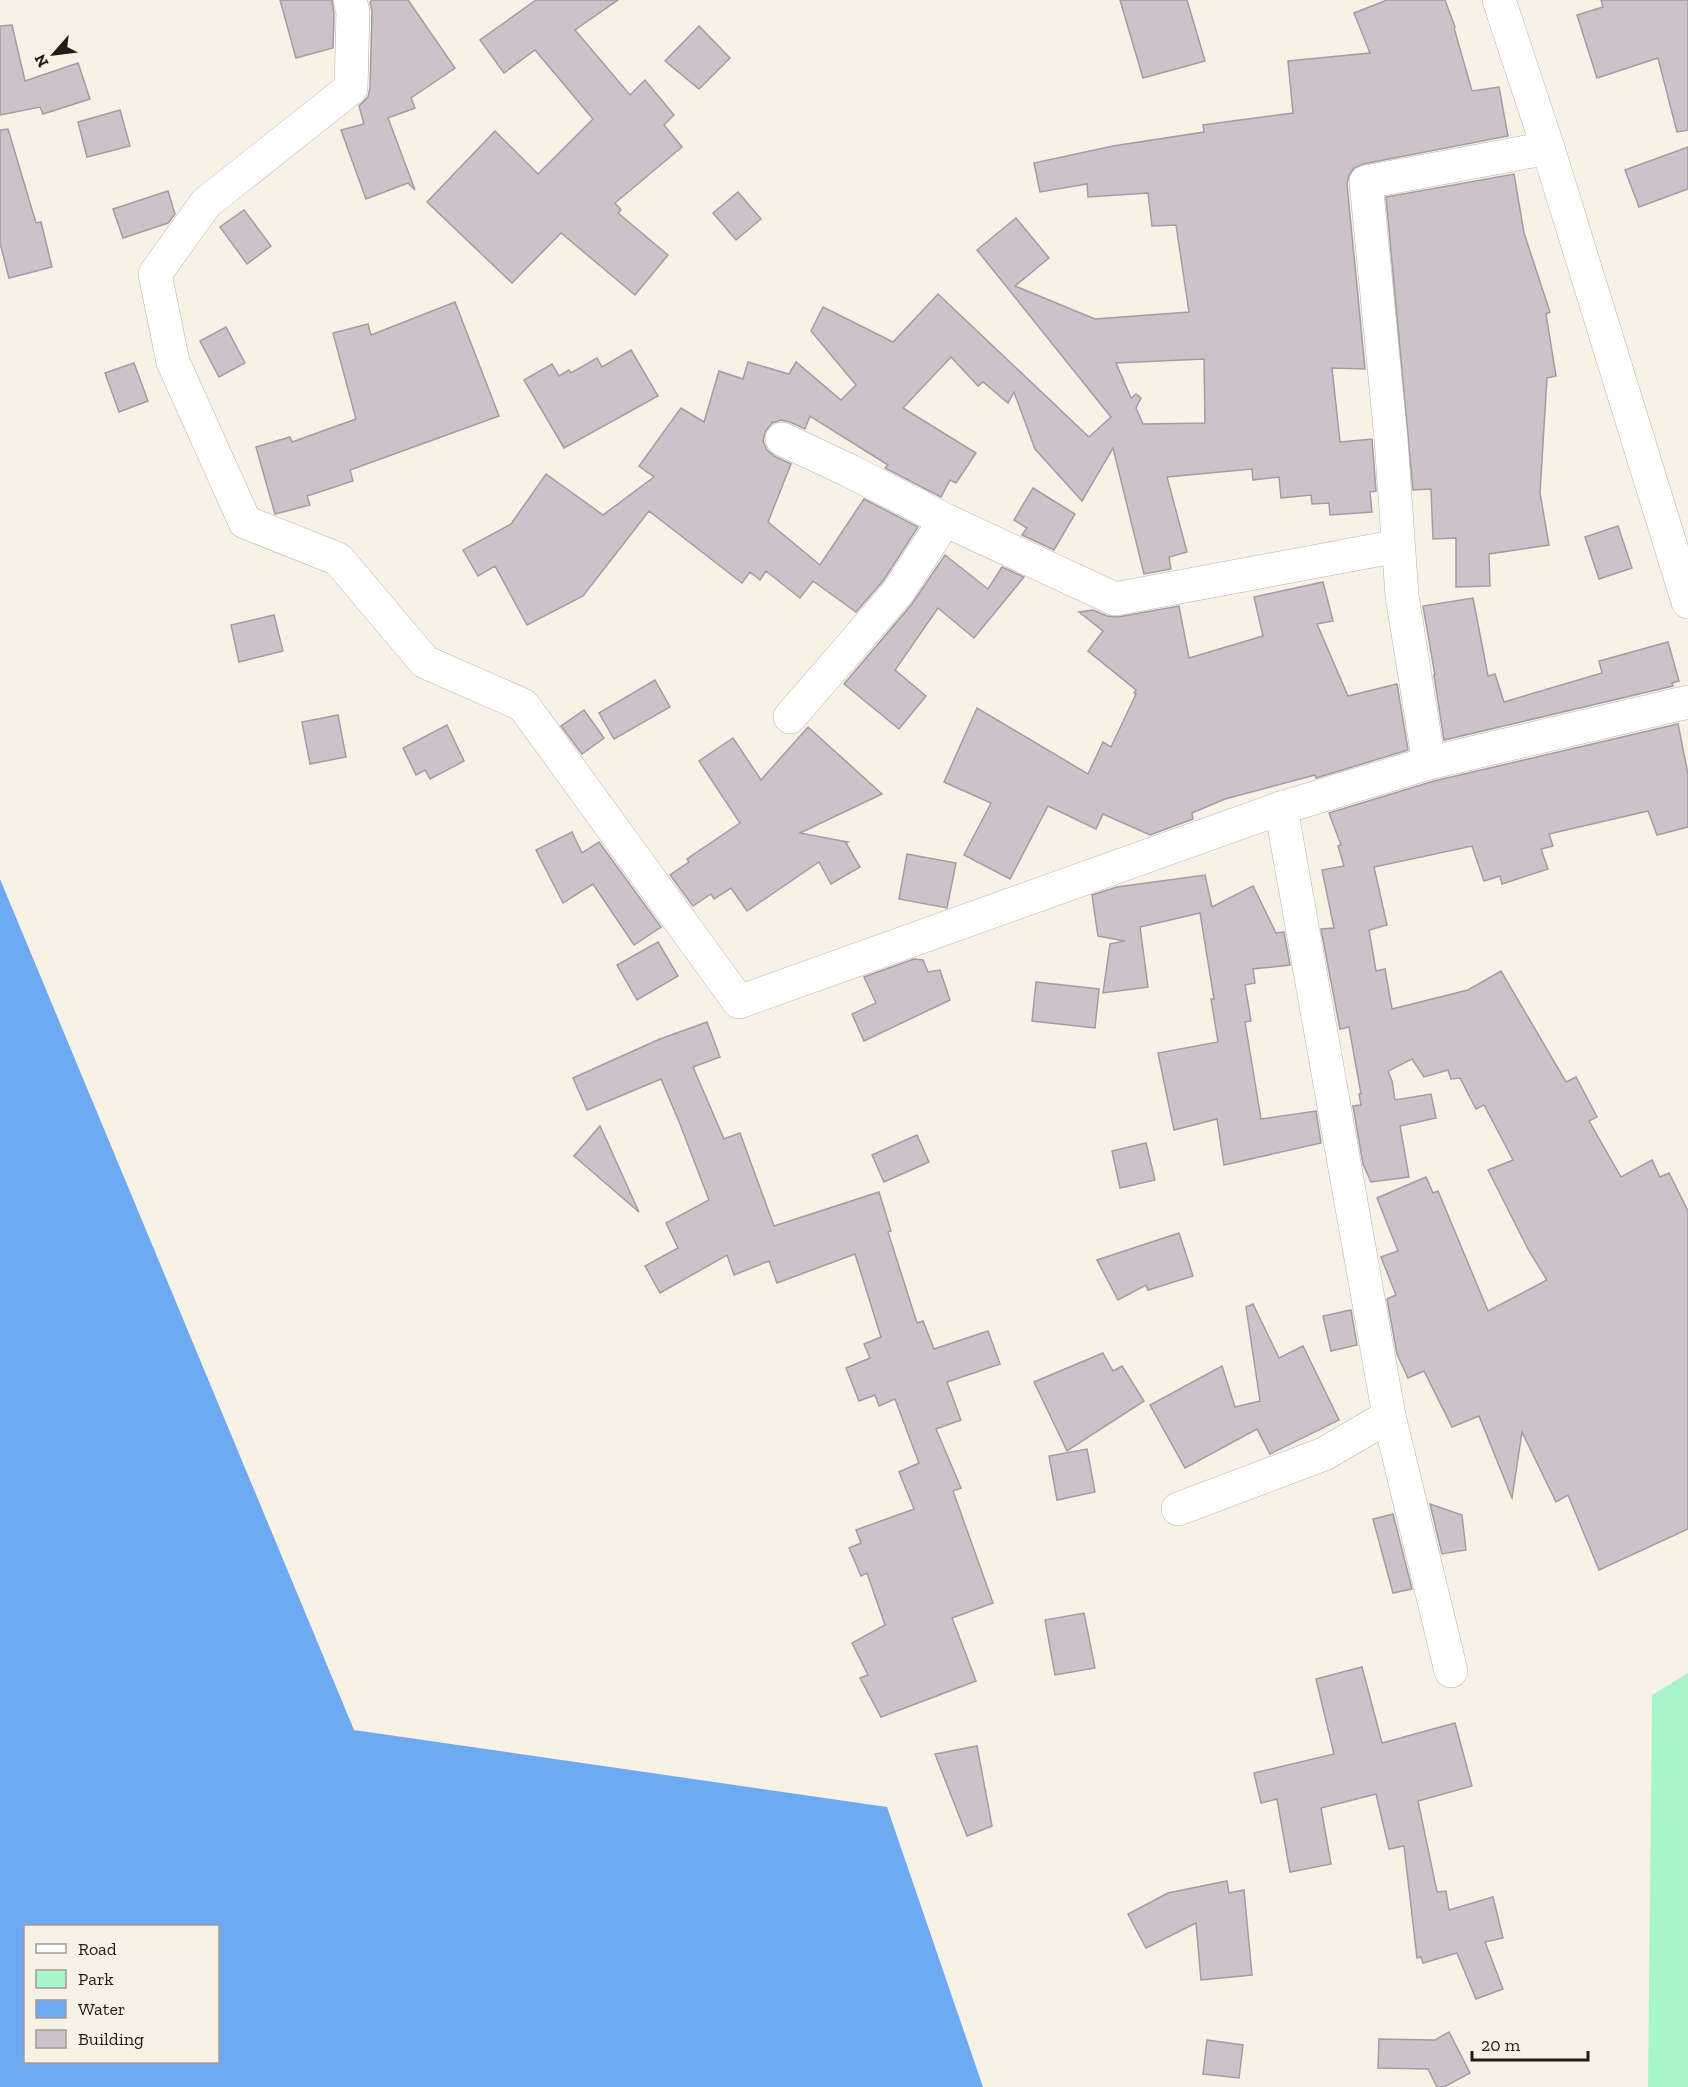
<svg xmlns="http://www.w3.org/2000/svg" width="1688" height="2087" viewBox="0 0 1688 2087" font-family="'Zilla Slab',serif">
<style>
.green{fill:#a8f5cc}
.water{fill:#6daaf1;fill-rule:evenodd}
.building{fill:#cdc2ca;stroke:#a59ba2;stroke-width:1.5;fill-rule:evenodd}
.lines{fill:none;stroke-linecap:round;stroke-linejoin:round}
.minor-casing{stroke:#bab3a9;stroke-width:34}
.minor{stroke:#fff;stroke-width:33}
</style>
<rect width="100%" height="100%" fill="#f8f1e6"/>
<path class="green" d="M 1688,1673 L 1688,2087 L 1648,2087 L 1652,1695 Z"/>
<path class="water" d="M 0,879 L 354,1730 L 887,1807 L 983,2087 L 0,2087 ZM 26,1926 L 218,1926 L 218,2062 L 26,2062 Z"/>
<g class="building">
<path d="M 280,0 L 332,0 L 334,14 L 333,48 L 296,58 Z"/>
<path d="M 372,0 L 408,0 L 455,68 L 411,98 L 415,108 L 388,118 L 415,190 L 408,183 L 366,199 L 341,130 L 364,124 L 359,106 L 368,97 L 370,88 L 372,12 L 370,2 Z"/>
<path d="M 536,0 L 618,0 L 575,30 L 630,95 L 645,80 L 674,115 L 664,125 L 682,147 L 615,203 L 621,210 L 618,213 L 668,255 L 635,295 L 561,233 L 512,283 L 427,202 L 495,131 L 538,174 L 593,119 L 535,50 L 504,73 L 480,40 Z"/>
<path d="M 1120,0 L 1187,0 L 1205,61 L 1143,78 Z"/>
<path d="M 1387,0 L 1445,0 L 1455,27 L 1454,28 L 1472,91 L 1499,87 L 1508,136 L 1363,164 L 1354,168 L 1349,175 L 1347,184 L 1365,369 L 1332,368 L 1340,442 L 1372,439 L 1376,491 L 1370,492 L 1372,512 L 1330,515 L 1329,503 L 1312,504 L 1311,495 L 1281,498 L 1279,477 L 1253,480 L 1252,469 L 1167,477 L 1187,552 L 1169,557 L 1171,569 L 1144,574 L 1113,448 L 1082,501 L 1035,449 L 1014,392 L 1008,403 L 983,382 L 978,386 L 951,357 L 903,408 L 976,453 L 956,483 L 950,480 L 941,497 L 885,468 L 888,465 L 810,416 L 805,429 L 790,422 L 781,420 L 772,423 L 765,432 L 763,441 L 767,450 L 774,456 L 791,464 L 768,522 L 820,565 L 864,499 L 918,527 L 883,581 L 856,612 L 813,581 L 800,598 L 766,571 L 760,580 L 750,572 L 742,583 L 649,511 L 583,596 L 527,625 L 495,566 L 478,576 L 463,550 L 511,524 L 546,474 L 603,515 L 654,477 L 639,466 L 681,408 L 704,422 L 719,371 L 743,379 L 748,362 L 789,374 L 796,362 L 841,400 L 856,385 L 811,331 L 823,307 L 893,342 L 938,294 L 1089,437 L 1111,417 L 977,250 L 1016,218 L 1049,258 L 1015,286 L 1095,319 L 1189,312 L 1176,225 L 1152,226 L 1148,193 L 1088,197 L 1087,184 L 1040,192 L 1034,163 L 1113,146 L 1204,132 L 1203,125 L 1293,113 L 1288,61 L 1370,53 L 1354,13 ZM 1204,359 L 1205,423 L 1143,424 L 1136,408 L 1141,398 L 1136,394 L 1131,398 L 1116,363 Z"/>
<path d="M 1601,0 L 1688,0 L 1688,130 L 1677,132 L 1658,58 L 1597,78 L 1577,15 L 1603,7 Z"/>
<path d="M 12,25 L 25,81 L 78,63 L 90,99 L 43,114 L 40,107 L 0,115 L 0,26 Z"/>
<path d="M 699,26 L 730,58 L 699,89 L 665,61 Z"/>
<path d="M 120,110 L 130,146 L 87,157 L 78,122 Z"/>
<path d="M 8,129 L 36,223 L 41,222 L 52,267 L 9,278 L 0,243 L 0,130 Z"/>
<path d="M 1688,147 L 1688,189 L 1639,207 L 1625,170 Z"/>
<path d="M 1514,174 L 1524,233 L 1550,312 L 1546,314 L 1556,376 L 1547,378 L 1540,493 L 1549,545 L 1489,554 L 1490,586 L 1456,587 L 1456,538 L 1433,539 L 1431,489 L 1413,490 L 1386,197 Z"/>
<path d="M 168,191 L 175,214 L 168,223 L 123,238 L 113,209 Z"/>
<path d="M 738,192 L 761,219 L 736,240 L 713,213 Z"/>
<path d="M 244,210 L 271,246 L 247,264 L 220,227 Z"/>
<path d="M 455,302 L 499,416 L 350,470 L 353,481 L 307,496 L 310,505 L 275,514 L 256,447 L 290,437 L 292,442 L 356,419 L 333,333 L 368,324 L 371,335 Z"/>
<path d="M 226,327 L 245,363 L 219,377 L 200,341 Z"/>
<path d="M 631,350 L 658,396 L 564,448 L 524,380 L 552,364 L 559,376 L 569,370 L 571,373 L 597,358 L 602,367 Z"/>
<path d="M 134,363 L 148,401 L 119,412 L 105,373 Z"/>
<path d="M 1033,488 L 1075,514 L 1054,550 L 1022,535 L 1027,528 L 1014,520 Z"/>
<path d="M 1618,526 L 1632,568 L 1599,579 L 1585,537 Z"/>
<path d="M 945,555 L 988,589 L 1002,567 L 1024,577 L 974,638 L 938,608 L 895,670 L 926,696 L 899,729 L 844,684 L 912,604 Z"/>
<path d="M 1323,582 L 1333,621 L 1317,624 L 1348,696 L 1397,684 L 1408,750 L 1316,778 L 1315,775 L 1225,799 L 1192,813 L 1193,819 L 1150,835 L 1103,814 L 1096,829 L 1048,806 L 1010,879 L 964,855 L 991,803 L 944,782 L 977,708 L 1088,774 L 1103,742 L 1111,747 L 1136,694 L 1134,693 L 1136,690 L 1088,651 L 1103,631 L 1079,612 L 1093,610 L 1107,616 L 1118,617 L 1179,606 L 1189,658 L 1263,636 L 1254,597 Z"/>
<path d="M 1473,598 L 1488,676 L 1495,674 L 1504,702 L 1602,673 L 1599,661 L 1668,642 L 1679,681 L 1672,683 L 1673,686 L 1444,740 L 1434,675 L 1435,675 L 1423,606 Z"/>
<path d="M 274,615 L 283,651 L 239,662 L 231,625 Z"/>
<path d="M 655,680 L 670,707 L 614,739 L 599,713 Z"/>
<path d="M 584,710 L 604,738 L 582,754 L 561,726 Z"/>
<path d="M 338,715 L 346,757 L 310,764 L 302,722 Z"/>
<path d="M 1678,724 L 1688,774 L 1688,827 L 1657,835 L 1648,811 L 1549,834 L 1553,846 L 1541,849 L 1548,869 L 1502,884 L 1500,876 L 1484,881 L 1472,846 L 1374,867 L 1387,925 L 1369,930 L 1376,971 L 1385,969 L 1392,1009 L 1468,990 L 1501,971 L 1566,1082 L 1576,1077 L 1597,1117 L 1589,1121 L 1621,1177 L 1652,1160 L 1660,1177 L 1669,1173 L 1688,1211 L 1688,1529 L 1599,1570 L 1568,1495 L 1556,1502 L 1522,1432 L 1512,1498 L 1479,1416 L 1452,1427 L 1424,1371 L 1408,1378 L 1397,1354 L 1387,1299 L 1396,1295 L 1381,1257 L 1398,1251 L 1377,1198 L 1426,1177 L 1433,1193 L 1438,1191 L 1488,1311 L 1547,1280 L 1529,1251 L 1488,1170 L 1513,1160 L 1484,1105 L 1476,1109 L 1460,1078 L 1451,1079 L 1448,1070 L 1424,1077 L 1412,1059 L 1388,1071 L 1392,1081 L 1395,1100 L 1431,1094 L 1436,1118 L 1400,1126 L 1409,1177 L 1371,1182 L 1363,1164 L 1353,1106 L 1361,1105 L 1359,1094 L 1361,1094 L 1349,1027 L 1340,1029 L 1321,929 L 1334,928 L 1322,870 L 1344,866 L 1338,846 L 1341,845 L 1329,813 L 1434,781 Z"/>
<path d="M 447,725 L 464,761 L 430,779 L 425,770 L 416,775 L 403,748 Z"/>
<path d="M 808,727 L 882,794 L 800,833 L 848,842 L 846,843 L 860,867 L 831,884 L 819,862 L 747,911 L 731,888 L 714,899 L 711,894 L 693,906 L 670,875 L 689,862 L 687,859 L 740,823 L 699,761 L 733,738 L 761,780 Z"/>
<path d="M 572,832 L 582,853 L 599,842 L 661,927 L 634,945 L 593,884 L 563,903 L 536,850 Z"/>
<path d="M 907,854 L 956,863 L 947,908 L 899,899 Z"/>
<path d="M 1205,875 L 1212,907 L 1253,886 L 1276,933 L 1284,932 L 1290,965 L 1253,969 L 1255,983 L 1245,985 L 1251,1021 L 1245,1022 L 1261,1119 L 1316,1111 L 1321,1143 L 1224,1165 L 1217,1119 L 1174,1130 L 1158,1053 L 1218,1042 L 1211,999 L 1214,999 L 1200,913 L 1140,927 L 1148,987 L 1103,993 L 1110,944 L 1125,941 L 1098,936 L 1092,895 L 1117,887 Z"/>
<path d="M 658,942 L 678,976 L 637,1000 L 617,965 Z"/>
<path d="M 914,959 L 923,960 L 928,972 L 940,970 L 950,1000 L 864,1041 L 852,1014 L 876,1003 L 864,977 Z"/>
<path d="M 1036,982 L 1099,989 L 1095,1028 L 1032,1021 Z"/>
<path d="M 707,1022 L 720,1057 L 693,1067 L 724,1139 L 740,1133 L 774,1226 L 879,1192 L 891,1231 L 888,1232 L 917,1323 L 923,1321 L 934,1349 L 988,1331 L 1000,1364 L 947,1382 L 961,1420 L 936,1429 L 961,1488 L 953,1491 L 993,1603 L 952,1618 L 976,1681 L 881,1717 L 860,1678 L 868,1675 L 852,1643 L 885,1625 L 867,1573 L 861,1576 L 849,1548 L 861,1543 L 856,1530 L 914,1509 L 899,1472 L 919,1463 L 895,1399 L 879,1406 L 875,1395 L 859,1401 L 846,1368 L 870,1358 L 864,1344 L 881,1337 L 855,1254 L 777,1283 L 769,1261 L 734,1275 L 727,1255 L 660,1293 L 645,1266 L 678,1248 L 666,1223 L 709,1200 L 680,1124 L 661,1079 L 587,1110 L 573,1078 L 660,1039 Z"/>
<path d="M 600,1126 L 639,1212 L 574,1156 Z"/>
<path d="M 917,1135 L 929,1162 L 884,1182 L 872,1155 Z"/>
<path d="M 1146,1143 L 1155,1180 L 1120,1188 L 1112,1151 Z"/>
<path d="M 1179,1233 L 1193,1276 L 1148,1290 L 1146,1285 L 1118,1300 L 1097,1260 Z"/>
<path d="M 1253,1304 L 1279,1358 L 1303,1346 L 1339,1420 L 1270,1454 L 1257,1429 L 1185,1468 L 1150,1405 L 1222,1366 L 1235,1407 L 1260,1401 L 1246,1307 Z"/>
<path d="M 1351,1310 L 1357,1345 L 1331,1351 L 1323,1316 Z"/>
<path d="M 1103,1353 L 1113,1371 L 1122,1366 L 1144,1401 L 1067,1451 L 1034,1382 Z"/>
<path d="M 1087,1449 L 1095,1492 L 1057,1500 L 1049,1456 Z"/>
<path d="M 1430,1504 L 1462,1515 L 1466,1550 L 1442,1554 Z"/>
<path d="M 1393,1514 L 1412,1589 L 1393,1593 L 1373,1519 Z"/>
<path d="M 1084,1613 L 1095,1668 L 1055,1675 L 1045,1620 Z"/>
<path d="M 1362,1667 L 1382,1743 L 1455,1723 L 1472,1786 L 1418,1801 L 1437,1892 L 1446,1891 L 1449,1910 L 1493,1897 L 1503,1938 L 1485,1942 L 1503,1989 L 1476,1999 L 1457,1953 L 1423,1963 L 1421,1957 L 1417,1958 L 1404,1846 L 1389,1849 L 1376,1794 L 1321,1808 L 1331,1864 L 1290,1872 L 1277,1799 L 1261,1803 L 1254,1773 L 1334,1754 L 1316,1679 Z"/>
<path d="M 977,1746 L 992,1826 L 967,1836 L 935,1754 Z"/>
<path d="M 1227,1881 L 1229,1893 L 1244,1890 L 1252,1975 L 1201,1980 L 1196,1923 L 1146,1948 L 1128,1914 L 1168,1893 Z"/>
<path d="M 1449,2032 L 1470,2073 L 1444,2087 L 1437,2087 L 1428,2069 L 1378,2068 L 1379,2039 L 1435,2040 Z"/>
<path d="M 1207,2040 L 1243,2045 L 1239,2078 L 1203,2074 Z"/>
</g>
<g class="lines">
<g class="minor-casing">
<g id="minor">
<path d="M 350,0 L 353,12 L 351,88 L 206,203 L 155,274 L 173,362 L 245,522 L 338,559 L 425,662 L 523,705 L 739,1002 L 1281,808 L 1429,763 L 1688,702"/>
<path d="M 1499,0 L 1548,148 L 1688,602"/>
<path d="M 782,439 L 850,471 L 945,520 L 1115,599 L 1398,546"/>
<path d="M 790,717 L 898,592 L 945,520"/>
<path d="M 1429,763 L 1402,596 L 1391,439 L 1366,182 L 1548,148"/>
<path d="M 1281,808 L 1389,1416 L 1451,1671"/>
<path d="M 1178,1509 L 1324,1454 L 1389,1416"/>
</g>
</g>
<use href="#minor" class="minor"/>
</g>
<rect x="24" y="1925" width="195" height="138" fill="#f8f1e6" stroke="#a29c94" stroke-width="1.5"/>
<rect x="36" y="1944" width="30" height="9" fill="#ffffff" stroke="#a29c94" stroke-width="1.5"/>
<text x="78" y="1955" font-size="18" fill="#201d19">Road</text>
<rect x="36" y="1970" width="30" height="18" fill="#a8f5cc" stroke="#a29c94" stroke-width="1.5"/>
<text x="78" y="1985" font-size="18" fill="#201d19">Park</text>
<rect x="36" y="2000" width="30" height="18" fill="#6daaf1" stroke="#a29c94" stroke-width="1.5"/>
<text x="78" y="2015" font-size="18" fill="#201d19">Water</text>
<rect x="36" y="2030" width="30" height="18" fill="#cdc2ca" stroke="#a29c94" stroke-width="1.5"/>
<text x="78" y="2045" font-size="18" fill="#201d19">Building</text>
<g transform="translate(54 54) rotate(242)" stroke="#f8f1e6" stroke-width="4.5" paint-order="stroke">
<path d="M0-4.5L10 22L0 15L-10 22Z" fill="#201d19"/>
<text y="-9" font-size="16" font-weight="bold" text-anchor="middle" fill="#201d19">N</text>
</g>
<path d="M1472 2051v9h116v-9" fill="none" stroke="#201d19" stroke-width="3"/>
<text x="1481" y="2051" font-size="18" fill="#201d19" stroke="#f8f1e6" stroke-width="4.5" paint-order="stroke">20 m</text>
</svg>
